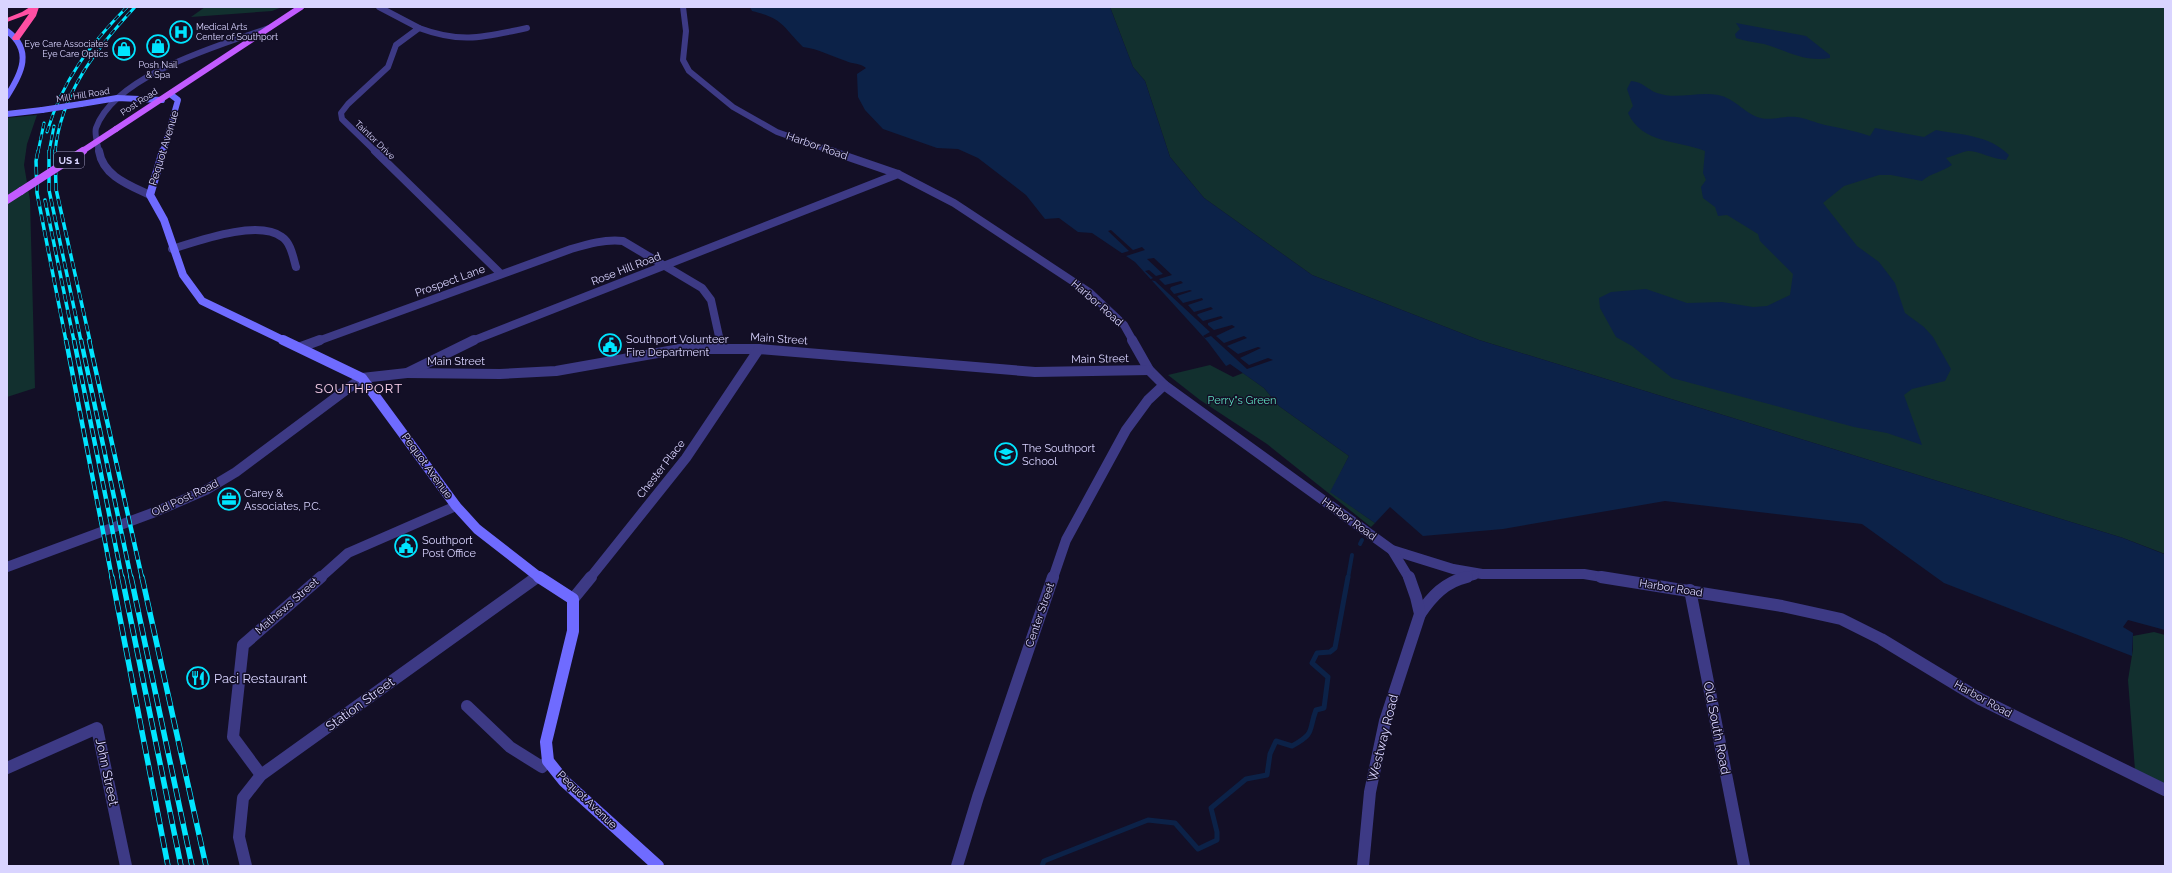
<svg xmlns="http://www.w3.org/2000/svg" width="2172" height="873" viewBox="0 0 2172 873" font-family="Raleway,sans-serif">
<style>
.green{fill:#12302f}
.water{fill:#0c2248}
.pier{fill:#130f26}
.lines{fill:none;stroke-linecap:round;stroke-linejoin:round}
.stream-far1{stroke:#0c2248;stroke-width:4}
.stream{stroke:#0c2248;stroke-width:5}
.street-far3{stroke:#3d3a85;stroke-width:6}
.street-far2{stroke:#3d3a85;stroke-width:8}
.street-far1{stroke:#3d3a85;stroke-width:10}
.street{stroke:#3d3a85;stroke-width:12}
.secondary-far3{stroke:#6f6bff;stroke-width:6}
.secondary-far2{stroke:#6f6bff;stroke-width:8}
.secondary-far1{stroke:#6f6bff;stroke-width:10}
.secondary{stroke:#6f6bff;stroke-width:12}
.primary-far1{stroke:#c25bff;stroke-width:6}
.primary{stroke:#c25bff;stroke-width:8}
.highway{fill:#ff4fa3;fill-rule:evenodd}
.rail-far3-casing{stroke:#00e5ff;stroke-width:3}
.rail-far2-casing{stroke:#00e5ff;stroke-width:3.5}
.rail-far1-casing{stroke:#00e5ff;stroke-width:4.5}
.rail-casing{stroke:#00e5ff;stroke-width:5.5}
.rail-far3{stroke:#130f26;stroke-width:2;stroke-dasharray:6;stroke-linecap:butt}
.rail-far2{stroke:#130f26;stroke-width:2.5;stroke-dasharray:8;stroke-linecap:butt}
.rail-far1{stroke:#130f26;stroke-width:3;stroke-dasharray:9;stroke-linecap:butt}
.rail{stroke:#130f26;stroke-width:4;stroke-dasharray:12;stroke-linecap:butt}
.secondary-bridge{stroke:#6f6bff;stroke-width:6}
.primary-bridge-far1{stroke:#c25bff;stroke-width:6}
.primary-bridge{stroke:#c25bff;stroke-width:8}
.labels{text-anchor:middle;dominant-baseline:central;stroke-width:3;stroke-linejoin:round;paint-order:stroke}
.far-poi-label{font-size:9px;fill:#d9d4ff;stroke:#130f26;text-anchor:start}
.far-street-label{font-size:9px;fill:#d9d4ff;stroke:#130f26}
.shield{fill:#130f26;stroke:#9e99be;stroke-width:1}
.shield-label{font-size:10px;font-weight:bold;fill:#d9d4ff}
.street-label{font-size:11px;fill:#d9d4ff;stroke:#130f26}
.poi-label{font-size:11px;fill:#d9d4ff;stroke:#130f26;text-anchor:start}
.park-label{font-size:11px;fill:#5fe0c0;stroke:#130f26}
.quarter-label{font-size:13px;letter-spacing:1px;fill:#ffd6f0;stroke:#130f26}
.near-poi-label{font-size:13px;fill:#d9d4ff;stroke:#130f26;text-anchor:start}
.near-street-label{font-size:13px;fill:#d9d4ff;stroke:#130f26}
</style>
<rect width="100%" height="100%" fill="#130f26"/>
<g class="green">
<path d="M 205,7 L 282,7 L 272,11 L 191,17 Z"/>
<path d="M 1110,7 L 2165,7 L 2165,554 L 2123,538 L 1479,340 L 1312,275 L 1204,198 L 1170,157 L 1145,81 L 1133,67 Z"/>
<path d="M 37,115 L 27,144 L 24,165 L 30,200 L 35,388 L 7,397 L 7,118 Z"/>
<path d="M 1210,365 L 1233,377 L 1243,373 L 1264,388 L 1279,406 L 1349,456 L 1331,492 L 1375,523 L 1371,527 L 1267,444 L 1200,400 L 1168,375 Z"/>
<path d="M 2154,632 L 2165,635 L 2165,784 L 2135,770 L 2128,680 L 2133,649 L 2133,636 Z"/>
</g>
<g class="water">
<path d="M 750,7 L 1110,7 L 1133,67 L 1145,81 L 1170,157 L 1204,198 L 1312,275 L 1479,340 L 2123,538 L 2164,554 L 2165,630 L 2128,620 L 2123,627 L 2133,633 L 2132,656 L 1944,583 L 1862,524 L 1665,501 L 1503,529 L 1423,536 L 1390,507 L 1375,523 L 1330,492 L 1349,456 L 1279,406 L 1264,388 L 1230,364 L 1226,366 L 1208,342 L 1135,262 L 1092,233 L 1078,232 L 1059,218 L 1045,219 L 1026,195 L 978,158 L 958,149 L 937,148 L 883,129 L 865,110 L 858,97 L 857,74 L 866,68 C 861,63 852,64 846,61 C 831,56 819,49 803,47 C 782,26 784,19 752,11 Z"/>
<path d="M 1736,23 L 1806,36 L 1830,55 L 1830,58 C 1806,63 1785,50 1764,44 C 1754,42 1745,41 1736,38 L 1735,34 L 1740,29 Z"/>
<path d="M 1631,81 C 1644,82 1646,89 1657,93 C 1677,100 1698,91 1718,95 C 1734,98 1744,112 1757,117 C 1771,122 1783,115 1796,117 C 1807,118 1815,123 1825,125 C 1840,128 1855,131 1870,136 L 1875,128 L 1924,137 L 1936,130 C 1962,135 1989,135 2009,155 L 2006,160 C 1992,159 1979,151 1968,151 C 1961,152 1953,156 1946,158 L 1952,165 C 1942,172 1931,173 1922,181 L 1891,175 L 1879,175 L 1844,186 L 1823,203 L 1857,246 L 1879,262 L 1895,283 L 1905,313 L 1924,327 L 1933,337 L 1951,369 L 1945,381 L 1912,389 L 1904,395 L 1922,445 L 1887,433 L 1854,427 L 1672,378 L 1632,346 L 1616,337 L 1600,308 L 1599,298 L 1611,292 L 1646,289 L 1687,303 L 1722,302 L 1753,307 L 1767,306 L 1790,295 L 1793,274 L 1760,241 L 1758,234 L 1727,215 L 1718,216 L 1715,207 L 1703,198 L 1701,187 L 1706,180 L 1703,173 L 1705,151 C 1677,140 1642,144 1628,113 L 1633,106 L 1627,89 Z"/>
</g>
<g class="pier">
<path d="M 1111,230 L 1133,250 L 1142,247 L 1145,250 L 1123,257 L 1119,254 L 1129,251 L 1108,231 Z"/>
<path d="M 1154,258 L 1172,275 L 1159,279 L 1165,285 L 1181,281 L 1183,283 L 1171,287 L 1170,289 L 1174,294 L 1190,290 L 1192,291 L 1177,296 L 1183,303 L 1202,298 L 1203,300 L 1188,305 L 1194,312 L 1211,307 L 1213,309 L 1198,314 L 1197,315 L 1203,321 L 1221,316 L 1223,318 L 1208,323 L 1208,325 L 1214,330 L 1232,325 L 1235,327 L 1216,336 L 1224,343 L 1244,336 L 1247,338 L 1227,346 L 1238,354 L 1258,347 L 1261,348 L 1240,358 L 1249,365 L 1268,358 L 1273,360 L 1247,369 L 1211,336 L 1205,338 L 1203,336 L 1210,332 L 1155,281 L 1149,280 L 1153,278 L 1145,271 L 1149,270 L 1156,276 L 1163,274 L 1147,259 Z"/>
</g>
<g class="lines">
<g class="stream-far1">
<path d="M 1360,544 L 1362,540"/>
<path d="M 1348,578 L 1352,555"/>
</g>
<path class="stream" d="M 1042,866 L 1044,861 L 1148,820 L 1175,823 L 1198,849 L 1217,840 L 1217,832 L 1211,808 L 1246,779 L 1267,775 L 1270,754 L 1276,741 L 1292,746 C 1316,733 1308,731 1316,710 L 1324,708 L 1328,677 L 1312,663 L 1317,653 L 1330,652 L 1335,648 L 1348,577"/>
<g class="street-far3">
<path d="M 683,7 L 686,31 L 683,60 L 689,71 L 733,107 L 777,132 L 834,152"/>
<path d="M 419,28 C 462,44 484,37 527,28"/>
<path d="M 99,152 C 98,145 94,134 96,128 C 115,75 220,45 269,28"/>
<path d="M 376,152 L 342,119 L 341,113 L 348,104 L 388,67 L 396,45 L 419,28 L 379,7"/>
</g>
<g class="street-far2">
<path d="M 99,151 C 103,176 129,185 150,195"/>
<path d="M 375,151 L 501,274"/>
<path d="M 831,151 L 898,174 L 954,203 L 1089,292 L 1124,325 L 1133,341"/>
<path d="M 172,249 C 198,241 258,219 282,237 C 291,243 293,257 296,267"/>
<path d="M 318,341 L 571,249 C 588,244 605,239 623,241 L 702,288 L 711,300 L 720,341"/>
<path d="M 472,341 L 898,174"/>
</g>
<g class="street-far1">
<path d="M 720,340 L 722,348"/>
<path d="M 1132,340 L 1149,370 L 1164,385 L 1392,550 L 1453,569 L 1482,574 L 1584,574 L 1608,578"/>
<path d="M 301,347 L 320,340"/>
<path d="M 407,373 L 500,374 L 556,371 L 680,349 L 759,349 L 1035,372 L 1149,370"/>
<path d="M 1392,550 L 1409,578"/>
<path d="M 7,567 L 155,512 L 206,490 L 236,472 L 362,378 L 407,373 L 474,340"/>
<path d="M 320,578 L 348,553 L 456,506"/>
<path d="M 536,578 L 538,576"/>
<path d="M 590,578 L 686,458 L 759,349"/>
<path d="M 1053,578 L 1066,540 L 1126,430 L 1148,400 L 1164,385"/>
<path d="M 1463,578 L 1474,575"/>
</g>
<g class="street">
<path d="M 1601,577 L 1782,606 L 1841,619 L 1881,639 L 1980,699 L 2165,790"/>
<path d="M 1690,590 L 1744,866"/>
<path d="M 573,599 L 591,577"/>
<path d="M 1420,614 C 1432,596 1445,582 1467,577"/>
<path d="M 467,706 L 510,747 L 542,767 L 548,761"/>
<path d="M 7,768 L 97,728 L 126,866"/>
<path d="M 261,775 L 233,737 L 243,645 L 321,577"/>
<path d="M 246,866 L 239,837 L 243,798 L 261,775 L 537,577"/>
<path d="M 957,866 L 978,797 L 1053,577"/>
<path d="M 1363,866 L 1370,792 L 1385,721 L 1420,614 L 1416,597 L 1409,577"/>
</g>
<g class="secondary-far3">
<path d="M 7,31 C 33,50 22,73 7,96"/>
<path d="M 81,104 L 117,98 L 162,100"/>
<path d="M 7,114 L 42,110"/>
<path d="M 163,152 L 178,100 L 170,94"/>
</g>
<path class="secondary-far2" d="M 163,151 L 150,195 L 164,220 L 183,275 L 202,301 L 285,341"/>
<path class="secondary-far1" d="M 283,340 L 362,378 L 456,506 L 477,529 L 540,578"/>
<path class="secondary" d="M 539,577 L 573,599 L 573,631 L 546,742 L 548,761 L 564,781 L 658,866"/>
<path class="primary-far1" d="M 116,129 L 301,7"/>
<path class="primary" d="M 7,200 L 21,191"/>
<path class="highway" d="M 30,7 L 39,7 L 36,16 L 19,40 L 13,40 L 12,38 L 29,14 L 7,22 L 7,18 L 22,12 Z"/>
<g class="rail-far3-casing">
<g id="rail-far3">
<path d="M 47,132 C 63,79 89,46 127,7"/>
<path d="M 38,152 L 44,123"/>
<path d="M 49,152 L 54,126"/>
<path d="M 55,152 C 61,93 96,49 135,7"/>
</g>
</g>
<g class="rail-far2-casing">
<g id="rail-far2">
<path d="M 38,151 L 36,161 L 37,193 L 66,341"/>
<path d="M 49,151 L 49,190 L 81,341"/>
<path d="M 55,151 L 56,189 L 90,341"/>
<path d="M 45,200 L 74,341"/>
</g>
</g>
<g class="rail-far1-casing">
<g id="rail-far1">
<path d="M 66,340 L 112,578"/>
<path d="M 74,340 L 122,578"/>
<path d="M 81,340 L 131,578"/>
<path d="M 89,340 L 142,578"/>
</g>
</g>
<g class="rail-casing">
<g id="rail">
<path d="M 112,577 L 168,866"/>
<path d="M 122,577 L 181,866"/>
<path d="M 131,577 L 192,866"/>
<path d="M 142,577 L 206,866"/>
</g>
</g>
<use href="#rail-far3" class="rail-far3"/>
<use href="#rail-far2" class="rail-far2"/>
<use href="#rail-far1" class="rail-far1"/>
<use href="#rail" class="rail"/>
<path class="secondary-bridge" d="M 42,110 L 81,104"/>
<path class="primary-bridge-far1" d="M 81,152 L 116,129"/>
<path class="primary-bridge" d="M 21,191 L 83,151"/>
</g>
<defs>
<g id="hospital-ring" transform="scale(1.15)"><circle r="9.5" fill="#130f26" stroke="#00e5ff" stroke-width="1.5"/><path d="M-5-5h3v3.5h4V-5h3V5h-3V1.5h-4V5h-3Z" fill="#00e5ff"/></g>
<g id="shop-ring" transform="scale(1.15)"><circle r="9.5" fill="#130f26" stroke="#00e5ff" stroke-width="1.5"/><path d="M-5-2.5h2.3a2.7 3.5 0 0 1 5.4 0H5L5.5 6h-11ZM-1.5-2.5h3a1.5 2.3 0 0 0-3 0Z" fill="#00e5ff"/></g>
<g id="civic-ring" transform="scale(1.15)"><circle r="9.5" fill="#130f26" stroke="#00e5ff" stroke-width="1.5"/><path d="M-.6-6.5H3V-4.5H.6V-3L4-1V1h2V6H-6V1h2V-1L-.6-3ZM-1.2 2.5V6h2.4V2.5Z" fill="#00e5ff"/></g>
<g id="school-ring" transform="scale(1.15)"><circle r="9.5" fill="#130f26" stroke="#00e5ff" stroke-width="1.5"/><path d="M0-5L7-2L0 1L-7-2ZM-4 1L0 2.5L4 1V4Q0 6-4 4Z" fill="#00e5ff"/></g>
<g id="office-ring" transform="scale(1.15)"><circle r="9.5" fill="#130f26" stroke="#00e5ff" stroke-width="1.5"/><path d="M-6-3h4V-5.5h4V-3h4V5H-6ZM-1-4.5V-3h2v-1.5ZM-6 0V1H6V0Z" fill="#00e5ff"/></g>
<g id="restaurant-ring" transform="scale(1.15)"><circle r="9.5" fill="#130f26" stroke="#00e5ff" stroke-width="1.5"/><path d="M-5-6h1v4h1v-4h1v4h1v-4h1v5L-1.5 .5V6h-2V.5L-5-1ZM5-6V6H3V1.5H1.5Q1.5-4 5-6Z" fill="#00e5ff"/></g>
</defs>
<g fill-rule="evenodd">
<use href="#hospital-ring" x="181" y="32"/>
<use href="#shop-ring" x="158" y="46"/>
<use href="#shop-ring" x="124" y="49"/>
<use href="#civic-ring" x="610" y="345"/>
<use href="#school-ring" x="1006" y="454"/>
<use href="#office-ring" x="229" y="499"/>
<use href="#civic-ring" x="406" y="546"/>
<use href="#restaurant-ring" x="198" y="678"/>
</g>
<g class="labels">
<g class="far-poi-label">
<text x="196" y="27">Medical Arts<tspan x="196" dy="10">Center of Southport</tspan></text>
<text x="108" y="44" text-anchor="end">Eye Care Associates<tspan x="108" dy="10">Eye Care Optics</tspan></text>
<text x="158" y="65" text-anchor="middle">Posh Nail<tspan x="158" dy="10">&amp; Spa</tspan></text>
</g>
<g class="far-street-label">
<text transform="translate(83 95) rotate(-9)">Mill Hill Road</text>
<text transform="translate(139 102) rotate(-33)">Post Road</text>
<text transform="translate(375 140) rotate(44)">Taintor Drive</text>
</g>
<rect class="shield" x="54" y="152" width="30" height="16" rx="3"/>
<g class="shield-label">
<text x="69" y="160">US 1</text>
</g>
<g class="street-label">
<text transform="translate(817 146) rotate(19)">Harbor Road</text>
<text transform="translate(164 148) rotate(-73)">Pequot Avenue</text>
<text transform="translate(626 269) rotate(-21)">Rose Hill Road</text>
<text transform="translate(450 281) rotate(-20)">Prospect Lane</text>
<text transform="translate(1097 303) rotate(41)">Harbor Road</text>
<text transform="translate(779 339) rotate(4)">Main Street</text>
<text transform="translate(1100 359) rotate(-1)">Main Street</text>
<text x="456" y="361">Main Street</text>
<text transform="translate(427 466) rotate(54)">Pequot Avenue</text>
<text transform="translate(661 469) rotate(-52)">Chester Place</text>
<text transform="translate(185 498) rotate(-25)">Old Post Road</text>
<text transform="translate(1349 519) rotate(36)">Harbor Road</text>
<text transform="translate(1671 588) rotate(9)">Harbor Road</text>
<text transform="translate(287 606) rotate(-41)">Mathews Street</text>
<text transform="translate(1040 615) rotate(-71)">Center Street</text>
<text transform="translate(1983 699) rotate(29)">Harbor Road</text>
<text transform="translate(587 800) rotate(44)">Pequot Avenue</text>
</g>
<g class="poi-label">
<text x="626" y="339">Southport Volunteer<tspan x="626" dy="13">Fire Department</tspan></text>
<text x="1022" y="448">The Southport<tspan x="1022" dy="13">School</tspan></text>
<text x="244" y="493">Carey &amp;<tspan x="244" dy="13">Associates, P.C.</tspan></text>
<text x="422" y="540">Southport<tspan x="422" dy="13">Post Office</tspan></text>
</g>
<g class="park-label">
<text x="1242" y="400">Perry"s Green</text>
</g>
<g class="quarter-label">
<text x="359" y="388">SOUTHPORT</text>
</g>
<g class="near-poi-label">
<text x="214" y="678">Paci Restaurant</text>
</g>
<g class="near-street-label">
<text transform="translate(360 704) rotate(-36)">Station Street</text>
<text transform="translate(1717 728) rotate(79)">Old South Road</text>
<text transform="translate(1383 738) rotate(-76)">Westway Road</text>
<text transform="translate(107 772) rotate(78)">John Street</text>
</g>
</g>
<rect width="2172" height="873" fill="none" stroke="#d9d4ff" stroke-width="16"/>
</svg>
